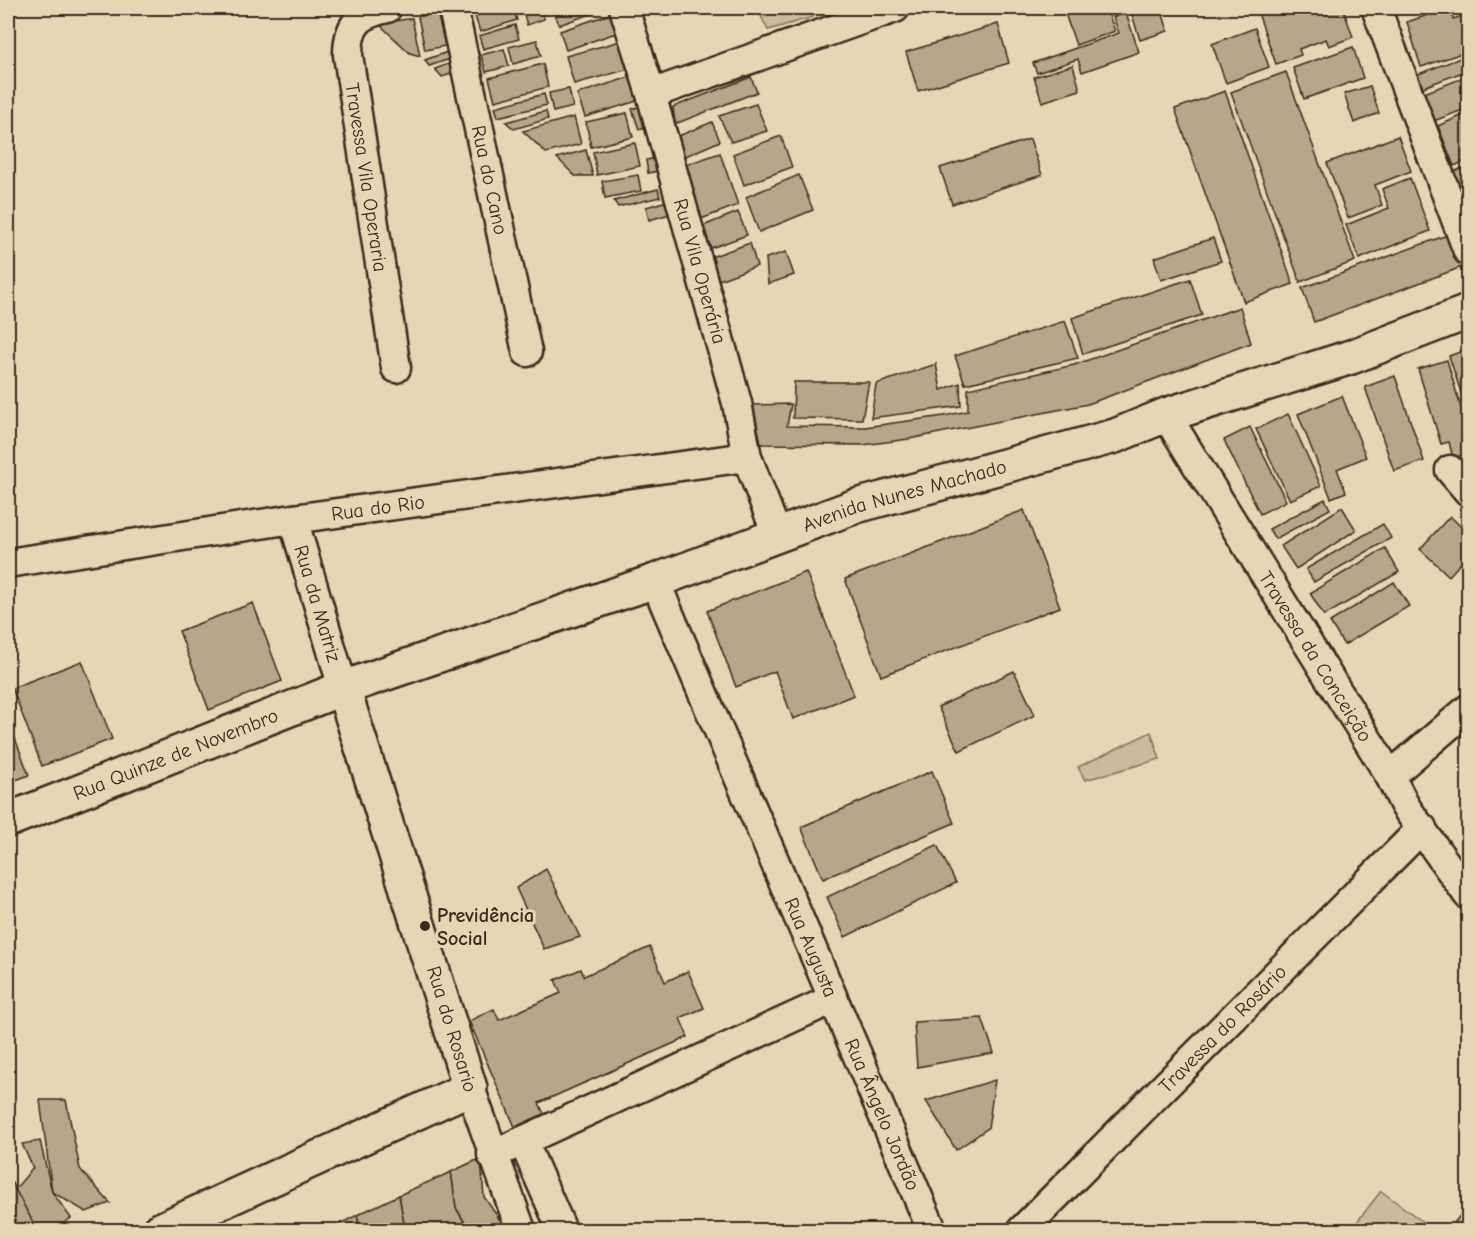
<svg xmlns="http://www.w3.org/2000/svg" width="1476" height="1238" viewBox="0 0 1476 1238" font-family="'Comic Neue',sans-serif">
<style>
.green{fill:#cbba9b;stroke:#83725c;stroke-width:1.5}
.building{fill:#b7a689;stroke:#3b2a1e;stroke-width:1.5}
.lines{fill:none;stroke-linecap:round;stroke-linejoin:round}
.minor-casing{stroke:#3b2a1e;stroke-width:33}
.tertiary-casing{stroke:#3b2a1e;stroke-width:38}
.minor{stroke:#e7d6b3;stroke-width:28}
.tertiary{stroke:#e7d6b3;stroke-width:33}
.poi-dot{fill:#3b2a1e;stroke:#e7d6b3;stroke-width:2}
.labels{text-anchor:middle;dominant-baseline:central;stroke-width:6;stroke-linejoin:round;paint-order:stroke}
.street-label{font-size:20px;fill:#3b2a1e;stroke:#e7d6b3}
.poi-label{font-size:20px;font-weight:bold;fill:#3b2a1e;stroke:#e7d6b3;text-anchor:start}
</style>
<rect width="100%" height="100%" fill="#e7d6b3"/>
<filter id="ink" filterUnits="userSpaceOnUse"><feTurbulence type="fractalNoise" baseFrequency=".0167" numOctaves="2"/><feDisplacementMap in="SourceGraphic" scale="12" xChannelSelector="R" yChannelSelector="G"/><feConvolveMatrix kernelMatrix="1 2 1 2 8 2 1 2 1" color-interpolation-filters="sRGB"/></filter>
<g filter="url(#ink)">
<g class="green">
<path d="M 757,8 L 810,8 L 813,17 L 768,30 Z"/>
<path d="M 1151,732 L 1160,759 L 1085,780 L 1078,767 Z"/>
<path d="M 1381,1191 L 1434,1230 L 1367,1230 L 1357,1222 Z"/>
</g>
<g class="building">
<path d="M 501,8 L 513,8 L 517,20 L 480,32 L 475,16 Z"/>
<path d="M 522,8 L 541,8 L 544,19 L 527,25 Z"/>
<path d="M 574,8 L 608,8 L 559,25 L 555,14 Z"/>
<path d="M 1063,8 L 1106,8 L 1115,31 L 1076,45 Z"/>
<path d="M 1130,8 L 1161,8 L 1168,31 L 1140,40 Z"/>
<path d="M 1272,8 L 1343,8 L 1353,37 L 1329,46 L 1326,39 L 1299,49 L 1301,55 L 1276,64 L 1258,13 Z"/>
<path d="M 1401,8 L 1424,8 L 1403,14 Z"/>
<path d="M 1449,8 L 1453,19 L 1466,15 L 1468,51 L 1421,67 L 1407,22 Z"/>
<path d="M 437,12 L 445,46 L 425,50 L 418,17 Z"/>
<path d="M 613,13 L 619,32 L 566,50 L 560,31 Z"/>
<path d="M 1126,13 L 1139,52 L 1082,72 L 1078,59 L 1037,73 L 1033,63 L 1119,33 L 1113,17 Z"/>
<path d="M 412,18 L 420,56 L 410,53 L 379,24 Z"/>
<path d="M 998,24 L 1009,63 L 918,91 L 906,52 Z"/>
<path d="M 515,25 L 519,39 L 483,49 L 479,36 Z"/>
<path d="M 1255,28 L 1269,67 L 1226,83 L 1212,44 Z"/>
<path d="M 537,40 L 541,56 L 513,64 L 509,47 Z"/>
<path d="M 621,41 L 629,69 L 574,84 L 566,56 Z"/>
<path d="M 1353,47 L 1363,78 L 1304,99 L 1293,68 Z"/>
<path d="M 504,49 L 509,66 L 486,72 L 481,55 Z"/>
<path d="M 450,51 L 453,58 L 429,66 L 425,60 Z"/>
<path d="M 1468,55 L 1468,70 L 1421,88 L 1416,75 Z"/>
<path d="M 451,63 L 454,73 L 442,77 L 435,69 Z"/>
<path d="M 543,64 L 548,87 L 495,101 L 489,78 Z"/>
<path d="M 1073,65 L 1080,90 L 1042,102 L 1034,77 Z"/>
<path d="M 1286,72 L 1355,261 L 1300,282 L 1231,92 Z"/>
<path d="M 1468,76 L 1468,108 L 1426,124 L 1424,93 Z"/>
<path d="M 630,77 L 637,101 L 585,117 L 577,94 Z"/>
<path d="M 751,77 L 757,92 L 675,124 L 673,107 Z"/>
<path d="M 1370,86 L 1379,113 L 1354,123 L 1344,94 Z"/>
<path d="M 569,89 L 573,107 L 553,112 L 549,93 Z"/>
<path d="M 1225,91 L 1293,284 L 1244,302 L 1175,109 Z"/>
<path d="M 544,94 L 547,105 L 498,117 L 495,107 Z"/>
<path d="M 756,104 L 767,131 L 731,142 L 719,116 Z"/>
<path d="M 644,105 L 651,125 L 639,129 L 632,109 Z"/>
<path d="M 546,111 L 548,119 L 514,129 L 506,122 Z"/>
<path d="M 627,113 L 633,137 L 591,147 L 586,122 Z"/>
<path d="M 1468,113 L 1468,160 L 1454,166 L 1438,126 Z"/>
<path d="M 574,117 L 581,144 L 546,153 L 523,131 Z"/>
<path d="M 712,122 L 720,141 L 679,159 L 676,137 Z"/>
<path d="M 781,136 L 792,167 L 744,185 L 733,154 Z"/>
<path d="M 1398,136 L 1411,171 L 1375,185 L 1382,205 L 1348,218 L 1327,163 Z"/>
<path d="M 1030,139 L 1042,175 L 952,204 L 940,168 Z"/>
<path d="M 635,143 L 640,166 L 597,175 L 593,152 Z"/>
<path d="M 586,150 L 593,176 L 575,176 L 557,158 Z"/>
<path d="M 720,153 L 738,205 L 701,219 L 682,166 Z"/>
<path d="M 657,158 L 659,171 L 648,173 L 646,160 Z"/>
<path d="M 1468,166 L 1468,220 L 1450,173 Z"/>
<path d="M 638,175 L 641,191 L 605,198 L 602,181 Z"/>
<path d="M 799,175 L 813,210 L 759,232 L 746,197 Z"/>
<path d="M 1410,178 L 1430,231 L 1359,259 L 1346,225 L 1389,208 L 1382,189 Z"/>
<path d="M 658,189 L 660,197 L 618,207 L 614,201 Z"/>
<path d="M 667,201 L 670,214 L 649,220 L 646,207 Z"/>
<path d="M 738,212 L 747,235 L 711,248 L 703,226 Z"/>
<path d="M 1450,234 L 1462,267 L 1314,322 L 1302,288 Z"/>
<path d="M 1213,238 L 1221,261 L 1161,280 L 1154,258 Z"/>
<path d="M 750,243 L 757,266 L 719,280 L 711,257 Z"/>
<path d="M 786,252 L 794,275 L 768,284 L 766,258 Z"/>
<path d="M 1190,279 L 1202,315 L 1083,354 L 1072,318 Z"/>
<path d="M 1240,307 L 1251,343 L 1088,404 L 909,439 L 863,445 L 761,444 L 753,405 L 791,404 L 787,426 L 865,427 L 944,416 L 968,411 L 968,389 L 1074,365 Z"/>
<path d="M 1065,321 L 1078,358 L 965,384 L 955,356 Z"/>
<path d="M 1468,349 L 1468,414 L 1449,356 Z"/>
<path d="M 1447,360 L 1468,432 L 1468,437 L 1461,439 L 1466,454 L 1453,458 L 1449,442 L 1441,444 L 1418,369 Z"/>
<path d="M 936,364 L 941,390 L 960,383 L 961,406 L 871,418 L 876,384 Z"/>
<path d="M 1395,376 L 1424,461 L 1394,471 L 1365,387 Z"/>
<path d="M 794,382 L 869,382 L 862,419 L 793,418 Z"/>
<path d="M 1342,396 L 1366,457 L 1337,469 L 1346,492 L 1331,498 L 1298,414 Z"/>
<path d="M 1288,414 L 1321,486 L 1290,500 L 1256,429 Z"/>
<path d="M 1250,427 L 1286,501 L 1260,514 L 1224,440 Z"/>
<path d="M 1325,499 L 1330,509 L 1275,539 L 1269,529 Z"/>
<path d="M 1342,507 L 1356,530 L 1296,569 L 1281,546 Z"/>
<path d="M 1024,510 L 1060,607 L 881,676 L 845,579 Z"/>
<path d="M 1450,516 L 1468,534 L 1468,555 L 1449,576 L 1420,549 Z"/>
<path d="M 1383,524 L 1391,538 L 1314,582 L 1306,569 Z"/>
<path d="M 1385,548 L 1399,572 L 1324,616 L 1310,593 Z"/>
<path d="M 806,572 L 854,695 L 793,719 L 775,671 L 736,687 L 707,611 Z"/>
<path d="M 1394,582 L 1409,606 L 1344,645 L 1330,622 Z"/>
<path d="M 253,603 L 282,681 L 209,710 L 179,631 Z"/>
<path d="M 82,661 L 112,739 L 42,766 L 12,688 Z"/>
<path d="M 1014,671 L 1035,715 L 959,751 L 938,707 Z"/>
<path d="M 8,720 L 29,775 L 8,783 Z"/>
<path d="M 932,771 L 954,823 L 823,879 L 801,827 Z"/>
<path d="M 937,845 L 956,883 L 845,937 L 827,897 Z"/>
<path d="M 546,869 L 580,937 L 544,949 L 516,888 Z"/>
<path d="M 650,947 L 665,982 L 688,971 L 704,1008 L 680,1018 L 688,1037 L 539,1103 L 544,1114 L 515,1127 L 469,1021 L 494,1009 L 499,1020 L 561,993 L 555,980 L 581,969 L 584,976 Z"/>
<path d="M 8,950 L 14,961 L 8,963 Z"/>
<path d="M 982,1018 L 994,1053 L 917,1067 L 914,1022 Z"/>
<path d="M 995,1080 L 988,1128 L 956,1150 L 926,1101 Z"/>
<path d="M 40,1100 L 66,1100 L 80,1169 L 110,1203 L 86,1212 L 52,1192 Z"/>
<path d="M 40,1141 L 52,1192 L 71,1218 L 54,1230 L 37,1230 L 15,1189 L 33,1168 L 22,1144 Z"/>
<path d="M 481,1158 L 484,1197 L 507,1230 L 469,1230 L 456,1208 L 451,1172 Z"/>
<path d="M 451,1172 L 456,1208 L 469,1230 L 405,1230 L 399,1195 Z"/>
<path d="M 10,1179 L 15,1189 L 37,1230 L 8,1230 L 8,1180 Z"/>
<path d="M 399,1195 L 405,1230 L 360,1230 L 357,1215 Z"/>
<path d="M 1462,1213 L 1468,1217 L 1468,1230 L 1449,1229 Z"/>
<path d="M 357,1215 L 360,1230 L 328,1230 Z"/>
</g>
<g class="lines">
<g class="minor-casing">
<g id="minor">
<path id="s1" d="M 387,8 C 358,14 348,26 348,55 L 396,368"/>
<path id="s2" d="M 453,8 L 527,352"/>
<path id="s3" d="M 624,8 L 651,94 L 737,403 L 747,457 L 777,535"/>
<path d="M 1376,8 L 1468,251"/>
<path d="M 651,94 L 895,8"/>
<path id="s4" d="M 1166,415 L 1390,776 L 1405,806 L 1468,895"/>
<path d="M 1450,470 L 1468,491"/>
<path id="s5" d="M 293,519 L 343,688"/>
<path id="s6" d="M 8,563 L 293,519 L 747,457"/>
<path id="s7" d="M 655,581 L 932,1230"/>
<path d="M 1390,776 L 1468,709"/>
<path d="M 470,1088 L 521,1230"/>
<path d="M 523,1141 L 562,1230"/>
<path d="M 492,1155 L 833,999"/>
<path id="s8" d="M 1022,1230 L 1422,828"/>
</g>
</g>
<g class="tertiary-casing">
<g id="tertiary">
<path id="s9" d="M 8,820 L 343,688 L 655,581 L 856,506 L 1115,436 L 1166,415 L 1351,357 L 1468,312"/>
<path d="M 160,1230 L 470,1088 L 343,688"/>
</g>
</g>
<use href="#minor" class="minor"/>
<use href="#tertiary" class="tertiary"/>
</g>
</g>
<circle class="poi-dot" cx="425" cy="926" r="6"/>
<g class="labels">
<g class="street-label">
<text stroke="none"><textPath href="#s1" startOffset="192">Travessa Vila Operaria</textPath></text>
<text stroke="none"><textPath href="#s2" startOffset="176">Rua do Cano</textPath></text>
<text stroke="none"><textPath href="#s3" startOffset="274">Rua Vila Operária</textPath></text>
<text stroke="none"><textPath href="#s9" startOffset="954">Avenida Nunes Machado</textPath></text>
<text stroke="none"><textPath href="#s6" startOffset="374">Rua do Rio</textPath></text>
<text stroke="none"><textPath href="#s5" startOffset="88">Rua da Matriz</textPath></text>
<text stroke="none"><textPath href="#s4" startOffset="284">Travessa da Conceição</textPath></text>
<text stroke="none"><textPath href="#s9" startOffset="180">Rua Quinze de Novembro</textPath></text>
<text stroke="none"><textPath href="#s7" startOffset="398">Rua Augusta</textPath></text>
<text transform="translate(452 1029) rotate(73)">Rua do Rosario</text>
<text stroke="none"><textPath href="#s8" startOffset="284">Travessa do Rosário</textPath></text>
<text stroke="none"><textPath href="#s7" startOffset="580">Rua Ângelo Jordão</textPath></text>
</g>
<g class="poi-label">
<text x="437" y="915">Previdência<tspan x="437" dy="23">Social</tspan></text>
</g>
</g>
<rect width="1476" height="1238" fill="none" stroke="#e7d6b3" stroke-width="30"/>
<rect x="15" y="15" width="1446" height="1208" fill="none" stroke="#3b2a1e" stroke-width="2" filter="url(#ink)"/>
</svg>
